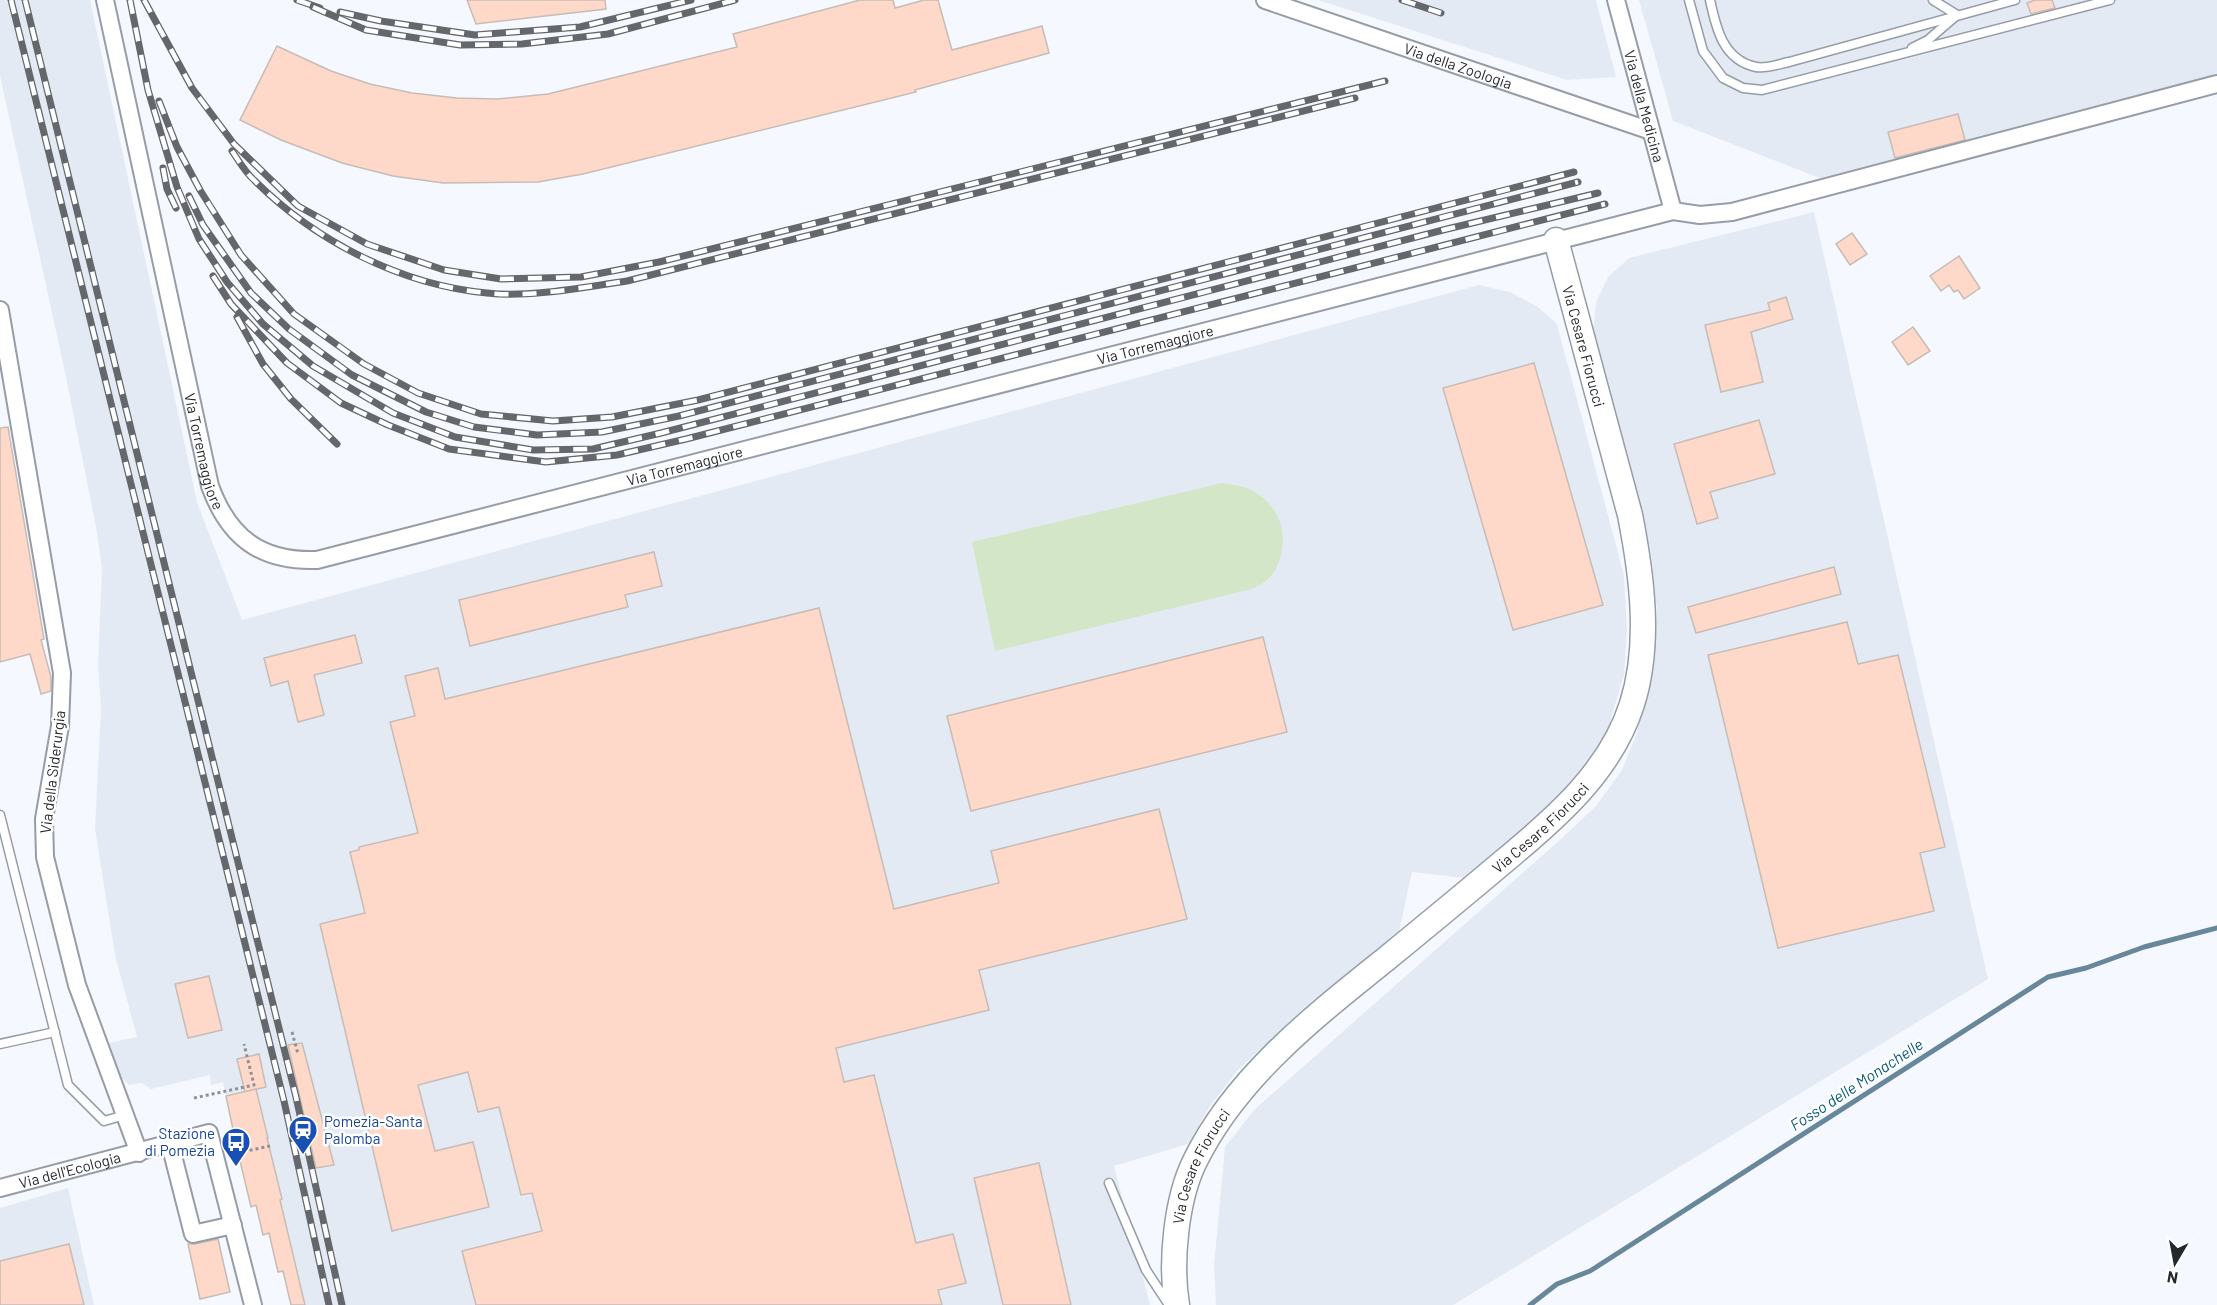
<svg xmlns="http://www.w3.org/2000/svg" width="2217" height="1305" viewBox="0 0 2217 1305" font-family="Barlow,sans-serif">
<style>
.built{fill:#e3eaf4}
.green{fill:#d4e6c8}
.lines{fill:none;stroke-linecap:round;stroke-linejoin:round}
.stream{stroke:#69879a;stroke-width:5}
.building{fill:#fed9c9;stroke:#c7bcb6;stroke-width:1.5}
.lane-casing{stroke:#969da6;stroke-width:11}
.street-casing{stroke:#969da6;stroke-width:20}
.secondary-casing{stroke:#969da6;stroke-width:27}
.path{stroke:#8e9196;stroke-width:3;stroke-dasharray:3 3;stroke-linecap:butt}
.lane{stroke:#fff;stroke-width:8}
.street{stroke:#fff;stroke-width:16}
.secondary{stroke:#fff;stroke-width:24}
.rail-casing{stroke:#64676c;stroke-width:7}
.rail{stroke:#fff;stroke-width:4.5;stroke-dasharray:14;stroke-linecap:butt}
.labels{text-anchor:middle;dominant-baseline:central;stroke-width:5;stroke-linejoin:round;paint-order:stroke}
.street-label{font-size:15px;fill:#25282c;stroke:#fff}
.transit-label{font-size:15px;fill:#164399;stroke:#fff;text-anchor:start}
.water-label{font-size:16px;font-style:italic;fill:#08587a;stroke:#fff}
</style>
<rect width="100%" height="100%" fill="#f5f9ff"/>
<g class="built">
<path d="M 0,0 L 90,0 L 197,502 L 242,620 L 1479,285 L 1510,292 L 1538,307 L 1557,324 L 1624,575 L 1627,629 L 1624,675 L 1605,738 L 1575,781 L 1523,835 L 1464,878 L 1412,872 L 1399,932 L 1306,1006 L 1238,1070 L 1210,1106 L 1188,1144 L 1114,1166 L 1150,1305 L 305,1305 L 280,1200 L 251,1207 L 223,1082 L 211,1085 L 210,1075 L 151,1089 L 142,1083 L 129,1085 L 114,1071 L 104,1044 L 137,1037 L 115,955 L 95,829 L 101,708 L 98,664 L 102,569 L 96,527 L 63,363 L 0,76 Z"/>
<path d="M 1318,0 L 1596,0 L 1616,77 L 1567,80 Z"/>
<path d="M 1639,0 L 2217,0 L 2217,77 L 1830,182 L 1673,121 Z"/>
<path d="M 1814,212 L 1988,979 L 1453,1305 L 1216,1305 L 1214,1265 L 1225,1147 L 1254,1110 L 1561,839 L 1596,806 L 1622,770 L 1637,733 L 1647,685 L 1657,612 L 1651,552 L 1593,334 L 1596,302 L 1608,277 L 1629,258 Z"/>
<path d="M 68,1188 L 94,1305 L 0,1305 L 0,1208 Z"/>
</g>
<path class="green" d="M 1222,483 C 1230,485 1241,485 1249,489 C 1275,501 1288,527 1281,554 C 1279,562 1275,573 1268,579 C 1264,583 1258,586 1252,589 L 995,651 L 972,542 Z"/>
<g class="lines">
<path class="stream" d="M 1530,1305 L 1557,1284 L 1590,1271 L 2048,977 L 2086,968 L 2144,947 L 2217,928"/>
</g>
<g class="building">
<path d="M 467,0 L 605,0 L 606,9 L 476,24 Z"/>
<path d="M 860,0 L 893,0 L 895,8 L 924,0 L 938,0 L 952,50 L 1042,26 L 1049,53 L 915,90 L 916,92 L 583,174 L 538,182 L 443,183 L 393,176 L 342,163 L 281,140 L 240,120 L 277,46 L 331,71 L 370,84 L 412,93 L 457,98 L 497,99 L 548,94 L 737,47 L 733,34 Z"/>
<path d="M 2035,0 L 2052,0 L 2055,8 L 2031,14 L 2027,3 Z"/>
<path d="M 1958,114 L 1965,140 L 1895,158 L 1888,132 Z"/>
<path d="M 1852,233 L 1867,254 L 1850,265 L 1836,244 Z"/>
<path d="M 1959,256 L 1980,288 L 1964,299 L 1958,290 L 1954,292 L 1949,285 L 1941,291 L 1930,276 Z"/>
<path d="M 1786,297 L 1793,319 L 1751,332 L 1763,382 L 1721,392 L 1705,325 L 1770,310 L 1768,303 Z"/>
<path d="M 1913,327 L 1930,351 L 1908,365 L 1892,342 Z"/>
<path d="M 1534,363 L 1603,605 L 1513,630 L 1443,388 Z"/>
<path d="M 1759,420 L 1775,474 L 1710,492 L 1718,518 L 1697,524 L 1674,444 Z"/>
<path d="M 8,427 L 44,639 L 41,640 L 51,677 L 51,691 L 41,694 L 30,654 L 0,662 L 0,428 Z"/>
<path d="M 654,552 L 662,586 L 625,595 L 628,607 L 470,646 L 459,600 Z"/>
<path d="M 1834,567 L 1841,594 L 1696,633 L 1688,607 Z"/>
<path d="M 819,608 L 894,909 L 999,883 L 991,851 L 1159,809 L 1187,919 L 979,970 L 989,1010 L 836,1048 L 844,1082 L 874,1075 L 916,1243 L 953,1234 L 966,1283 L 938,1290 L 942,1305 L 476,1305 L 462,1251 L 542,1231 L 532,1193 L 521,1195 L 499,1107 L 478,1112 L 468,1072 L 418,1085 L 435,1151 L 473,1142 L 489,1207 L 392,1231 L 320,924 L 365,913 L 350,852 L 359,850 L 359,847 L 418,833 L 390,722 L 415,716 L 405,676 L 438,668 L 445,699 Z"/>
<path d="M 1847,622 L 1858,664 L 1898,655 L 1945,847 L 1920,853 L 1934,911 L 1778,948 L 1708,655 Z"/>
<path d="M 355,635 L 362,663 L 314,675 L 324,715 L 298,722 L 288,681 L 271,686 L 264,658 Z"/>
<path d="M 1263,637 L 1287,732 L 971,811 L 947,716 Z"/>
<path d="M 209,976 L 222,1030 L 188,1038 L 175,984 Z"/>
<path d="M 302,1043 L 334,1165 L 316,1168 L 288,1045 Z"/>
<path d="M 259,1054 L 266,1087 L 245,1092 L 237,1059 Z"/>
<path d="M 256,1089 L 268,1138 L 267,1138 L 282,1199 L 280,1200 L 305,1305 L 291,1305 L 283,1271 L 278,1272 L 269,1233 L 263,1235 L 256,1205 L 251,1207 L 236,1144 L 226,1096 Z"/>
<path d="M 1039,1163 L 1071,1305 L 1003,1305 L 974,1178 Z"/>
<path d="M 218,1239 L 230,1292 L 200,1299 L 188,1244 L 195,1244 Z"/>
<path d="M 69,1244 L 84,1305 L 0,1305 L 0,1261 Z"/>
</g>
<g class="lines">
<g class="lane-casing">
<g id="lane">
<path d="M 1689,0 L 1703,51 L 1723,78 L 1743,88 L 1762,90 L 2110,0"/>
<path d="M 1710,0 C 1716,28 1723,60 1756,67 C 1766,69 1779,64 1789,62 L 2015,0"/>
<path d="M 1912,48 L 1928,40 L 1957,15 L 1933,0"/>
<path d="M 0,815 L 68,1085 L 104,1121 L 125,1115"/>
<path d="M 0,1044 L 55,1032"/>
<path d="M 1109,1183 L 1146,1270 L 1169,1305"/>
</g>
</g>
<g class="street-casing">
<g id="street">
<path id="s1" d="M 105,0 L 210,486 C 229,538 261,562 317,560 L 1673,211 L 1700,215 L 1732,212 L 2217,84"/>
<path id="s2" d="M 1265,0 L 1651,131"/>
<path id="s3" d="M 1616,0 L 1673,211"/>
<path d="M 0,310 L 62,673 L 60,726 L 44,819 L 45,857 L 77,985 L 139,1153"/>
<path d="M 170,1144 L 193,1234 L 233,1225"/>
<path id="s4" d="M 0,1188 L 209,1133 L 253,1305"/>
</g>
</g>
<g class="secondary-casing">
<g id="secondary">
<path id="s5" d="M 1177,1305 C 1170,1263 1176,1199 1195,1161 C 1236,1077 1315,1016 1386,959 C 1425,927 1464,895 1503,862 C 1555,819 1611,771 1632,704 C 1651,644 1642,576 1630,515 L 1556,240"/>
</g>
</g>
<g class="path">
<path d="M 292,1032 L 298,1054"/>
<path d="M 194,1098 L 254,1085 L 244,1044"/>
<path d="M 232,1154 L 270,1146"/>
</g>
<use href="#lane" class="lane"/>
<use href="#street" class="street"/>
<use href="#secondary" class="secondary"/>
<g class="rail-casing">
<g id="rail">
<path d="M 11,0 L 284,1101 L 329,1305"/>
<path d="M 25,0 L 296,1097 L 342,1305"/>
<path d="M 130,0 L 148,90 L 177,187 L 199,239 L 227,282 L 263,324 L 313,366 L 393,413 L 455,437 L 533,450 L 593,449 L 661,433 L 1447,229 L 1598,193"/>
<path d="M 144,0 L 192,88 L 234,144 L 298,206 L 367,244 L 444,270 L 501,279 L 581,277 L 659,262 L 1385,81"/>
<path d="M 297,0 L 320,8"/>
<path d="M 1402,0 L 1441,13"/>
<path d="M 313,7 L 366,30 L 460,45 L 522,44 L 608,34 L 735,0"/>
<path d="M 340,12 L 381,21 L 475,35 L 580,27 L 691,0"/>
<path d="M 159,101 L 177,147 L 200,190 L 241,255 L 294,314 L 364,364 L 418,393 L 481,414 L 553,421 L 612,417 L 698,400 L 1574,172"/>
<path d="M 232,151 C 239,161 245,172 254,180 C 315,241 401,285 487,293 C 529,298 584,287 627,281 L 1355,98"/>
<path d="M 163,168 L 167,189 L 176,208"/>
<path d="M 189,196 L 203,225 L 251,293 L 289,329 L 352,375 L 426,412 L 474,427 L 537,435 L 602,432 L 679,416 L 1578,182"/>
<path d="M 213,276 L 231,304 L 287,363 L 341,403 L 388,425 L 449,449 L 546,462 L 617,455 L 686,439 L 1605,204"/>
<path d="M 237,317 L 263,364 L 291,399 L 337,444"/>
</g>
</g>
<use href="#rail" class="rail"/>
</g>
<defs>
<g id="station-pin" transform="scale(1.5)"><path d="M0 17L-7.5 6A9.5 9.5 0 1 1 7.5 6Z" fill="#1a4fb4" stroke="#fff"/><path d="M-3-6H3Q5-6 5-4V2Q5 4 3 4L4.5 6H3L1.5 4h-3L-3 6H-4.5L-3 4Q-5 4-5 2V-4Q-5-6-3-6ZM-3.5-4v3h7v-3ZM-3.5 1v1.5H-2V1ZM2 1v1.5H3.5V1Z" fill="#fff"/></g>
<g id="bus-pin" transform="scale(1.5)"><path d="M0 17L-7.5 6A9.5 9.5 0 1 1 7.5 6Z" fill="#1a4fb4" stroke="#fff"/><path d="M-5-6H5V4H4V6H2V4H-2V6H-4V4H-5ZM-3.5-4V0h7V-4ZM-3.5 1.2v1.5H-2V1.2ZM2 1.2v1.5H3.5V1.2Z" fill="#fff"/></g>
</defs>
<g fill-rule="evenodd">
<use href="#station-pin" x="303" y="1130"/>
<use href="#bus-pin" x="236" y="1142"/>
</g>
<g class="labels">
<g class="street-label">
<text stroke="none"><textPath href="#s2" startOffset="204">Via della Zoologia</textPath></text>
<text stroke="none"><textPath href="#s3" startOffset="110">Via della Medicina</textPath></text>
<text stroke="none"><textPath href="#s1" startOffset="1504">Via Torremaggiore</textPath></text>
<text transform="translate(1584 346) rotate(75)">Via Cesare Fiorucci</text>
<text stroke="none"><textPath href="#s1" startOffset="462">Via Torremaggiore</textPath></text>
<text stroke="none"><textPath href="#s1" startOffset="1018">Via Torremaggiore</textPath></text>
<text transform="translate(52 772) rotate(-83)">Via della Siderurgia</text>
<text stroke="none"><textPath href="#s5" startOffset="630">Via Cesare Fiorucci</textPath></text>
<text stroke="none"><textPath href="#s5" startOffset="144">Via Cesare Fiorucci</textPath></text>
<text stroke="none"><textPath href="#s4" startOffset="72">Via dell'Ecologia</textPath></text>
</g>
<g class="transit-label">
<text x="324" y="1121">Pomezia-Santa<tspan x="324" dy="17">Palomba</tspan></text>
<text x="215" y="1133" text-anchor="end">Stazione<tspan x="215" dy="17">di Pomezia</tspan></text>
</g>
<g class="water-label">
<text transform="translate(1856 1084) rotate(-33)">Fosso delle Monachelle</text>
</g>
</g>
<g transform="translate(2175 1263) rotate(190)" stroke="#ffffff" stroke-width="4.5" paint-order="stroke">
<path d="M0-4.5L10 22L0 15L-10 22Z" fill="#25282c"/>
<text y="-9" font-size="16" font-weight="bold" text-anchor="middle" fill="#25282c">N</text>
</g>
</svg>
